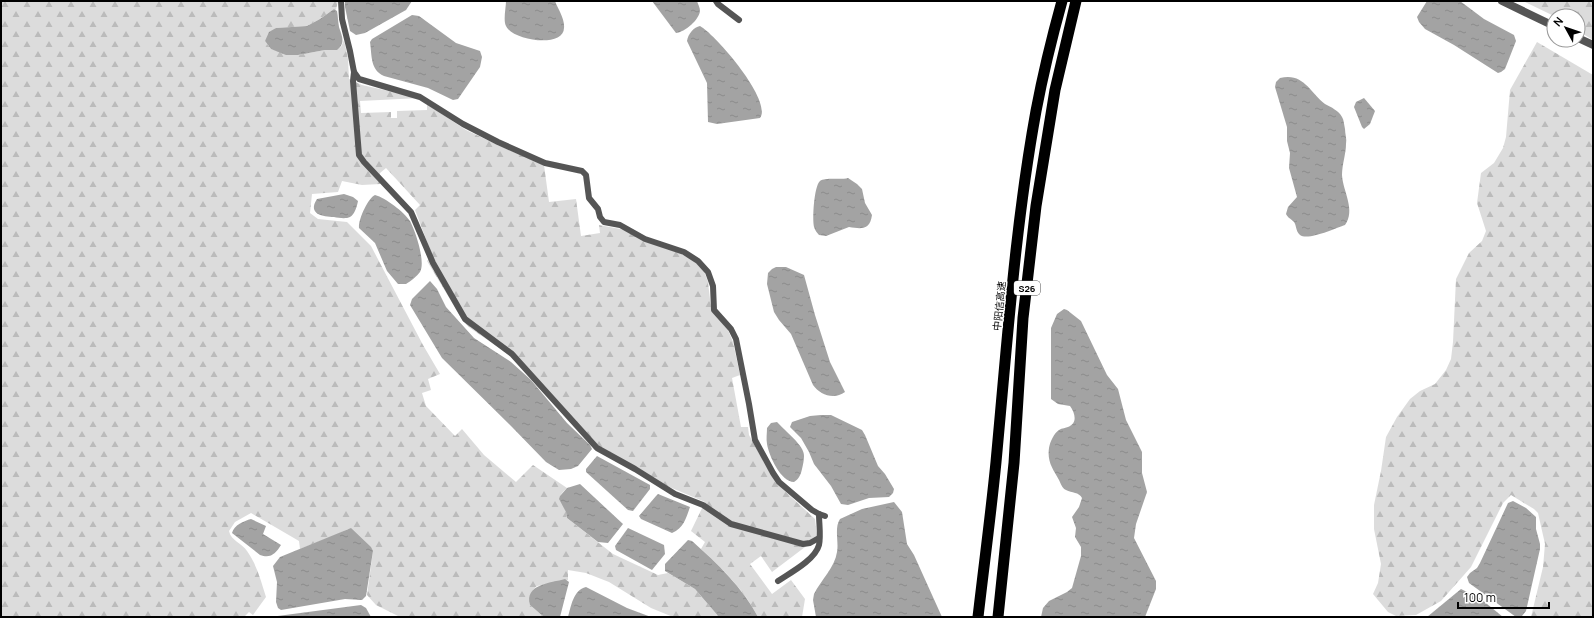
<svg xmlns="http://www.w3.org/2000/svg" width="1594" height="618" viewBox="0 0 1594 618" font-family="Manrope,'Noto Sans SC',sans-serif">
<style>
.forest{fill:url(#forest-firs)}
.water{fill:url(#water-ripples)}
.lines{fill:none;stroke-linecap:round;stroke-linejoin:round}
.minor{stroke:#555;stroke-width:6}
.tertiary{stroke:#555;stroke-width:8}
.motorway{stroke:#000;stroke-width:11}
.labels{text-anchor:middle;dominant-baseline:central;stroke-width:3;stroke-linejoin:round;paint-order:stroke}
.shield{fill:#fff;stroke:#4c4c4c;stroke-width:1}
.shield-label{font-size:9px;font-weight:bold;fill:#000}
.street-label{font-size:10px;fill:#000;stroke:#fff}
</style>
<defs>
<pattern id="forest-firs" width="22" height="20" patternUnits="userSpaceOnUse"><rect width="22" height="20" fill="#dcdcdc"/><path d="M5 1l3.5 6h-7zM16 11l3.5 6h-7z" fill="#bbb"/></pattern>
<pattern id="water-ripples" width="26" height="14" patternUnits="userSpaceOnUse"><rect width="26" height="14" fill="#a3a3a3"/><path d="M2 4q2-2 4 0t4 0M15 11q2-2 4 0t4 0" fill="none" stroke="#8b8b8b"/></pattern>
</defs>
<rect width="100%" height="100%" fill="#fff"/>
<g class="forest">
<path d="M 1,1 L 338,1 L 336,10 L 334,9 L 320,19 L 307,26 L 276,28 L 265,41 L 271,49 L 298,55 L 325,50 L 336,50 L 341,47 L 344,40 L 348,59 L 349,79 L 362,85 L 420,98 L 360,101 L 361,113 L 391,112 L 391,118 L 397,118 L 397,111 L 427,110 L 427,104 L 466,130 L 502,147 L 544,165 L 549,202 L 576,199 L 581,236 L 600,233 L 599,225 L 626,230 L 674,250 L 694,261 L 704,271 L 708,282 L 711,308 L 728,330 L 733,342 L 740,375 L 732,378 L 741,427 L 748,427 L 749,435 L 775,482 L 815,519 L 817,536 L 809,544 L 772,572 L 761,556 L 750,564 L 772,594 L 791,580 L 805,599 L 802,617 L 758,617 C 745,591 722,568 701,549 L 705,542 L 691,531 L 705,502 L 660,483 L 599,446 L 511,356 L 470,328 L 463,321 L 427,261 L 432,255 L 415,210 L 420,205 L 386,168 L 380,173 L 380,184 L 362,185 L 342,181 L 338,192 L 312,194 L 310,213 L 318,219 L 347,222 L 371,246 L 423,345 L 440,374 L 428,379 L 431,390 L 422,393 L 426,406 L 455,436 L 462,429 L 484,455 L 516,482 L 533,465 L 567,488 C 554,500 562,499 566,512 C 567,514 566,516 567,518 L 613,554 L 658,575 L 668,573 L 695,589 L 719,617 L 673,617 L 651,608 L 609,582 L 586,573 L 568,570 L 568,580 L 537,586 C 531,591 529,597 530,605 L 544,617 L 400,617 L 376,605 L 367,595 L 373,551 L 348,529 L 338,534 L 300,549 L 299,541 L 251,513 L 235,522 L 229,531 C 231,541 242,543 247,551 C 257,565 261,581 266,597 L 253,615 L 249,612 L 244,617 L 1,617 Z"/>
<path d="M 1523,1 L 1593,1 L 1593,40 L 1578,31 L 1578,16 L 1554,16 Z"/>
<path d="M 1537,42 L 1593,75 L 1593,617 L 1531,617 L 1543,567 L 1545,544 L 1538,513 L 1534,509 L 1511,495 L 1503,503 L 1471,567 L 1441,601 L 1416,615 L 1396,616 L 1388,612 L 1373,594 L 1378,583 L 1381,564 L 1374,529 L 1374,505 L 1381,471 L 1386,437 L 1397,417 L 1410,399 L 1420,391 L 1435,384 L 1446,370 L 1451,359 L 1453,342 L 1456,279 L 1469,253 L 1482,241 L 1486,231 L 1477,203 L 1481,173 L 1494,163 L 1503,148 L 1506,137 L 1510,90 Z"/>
</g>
<g class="water">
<path d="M 345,1 L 412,1 L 406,10 L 365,33 L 356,35 L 350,31 L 345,7 Z"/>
<path d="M 506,1 L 555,1 C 558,9 565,19 564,28 C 564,48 513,41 506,26 C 503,20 506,8 506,1 Z"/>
<path d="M 652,1 L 697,1 C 698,4 700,8 700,11 C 699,20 685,32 676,33 Z"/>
<path d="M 1427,1 L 1460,1 L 1484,19 L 1514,35 L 1516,41 L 1505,69 L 1501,72 L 1498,73 L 1454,45 L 1425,29 L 1419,22 L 1417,17 Z"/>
<path d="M 334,9 L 337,11 C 338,16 338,22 339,27 C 342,37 346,43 337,50 L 325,50 L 298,55 L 286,55 L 271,49 L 265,41 L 269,32 L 276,28 L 307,26 L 320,19 Z"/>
<path d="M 412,15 L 419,16 L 456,43 L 480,51 L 482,57 L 480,67 L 458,99 L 453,100 L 428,88 L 384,76 C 370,70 372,55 370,42 L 372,39 Z"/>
<path d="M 700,26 C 716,35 773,101 760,118 L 717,124 L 708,122 L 707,83 L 687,41 C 688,34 694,27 700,26 Z"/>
<path d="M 1280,78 C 1303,72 1310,92 1325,104 C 1331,107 1339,111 1342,117 C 1344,120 1344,125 1345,129 C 1345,134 1347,139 1346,144 C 1346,154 1342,164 1342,175 C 1343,192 1356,210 1345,225 C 1336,228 1308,241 1300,235 C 1295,231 1297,224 1293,221 C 1290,218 1288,218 1286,214 L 1288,207 L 1297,197 L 1289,168 L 1290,153 L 1287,141 L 1287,127 L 1275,87 L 1276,82 Z"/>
<path d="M 1364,98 L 1375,111 L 1370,124 L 1364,129 L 1362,127 L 1354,107 L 1356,102 Z"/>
<path d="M 848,178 L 857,184 L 862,189 L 865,203 L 872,215 C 870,230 862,229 849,227 L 826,236 L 819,235 C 817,233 815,230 814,227 C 812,219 814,186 820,181 C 825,177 841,180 848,178 Z"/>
<path d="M 344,194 L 353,197 L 358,201 C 357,206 355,214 350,217 C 346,219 339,218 334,217 C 323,217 307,214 317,199 Z"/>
<path d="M 375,195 C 386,198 404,212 410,221 C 415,230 426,262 420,272 C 417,276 411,281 406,284 L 398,284 L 387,271 L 375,243 L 359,228 C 358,220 368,198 375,195 Z"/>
<path d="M 776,267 L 786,267 L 804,275 L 815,315 L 830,362 L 845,392 C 834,400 820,395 813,385 L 791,334 L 779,320 L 774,312 L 767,284 L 768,273 L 772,269 Z"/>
<path d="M 430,281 L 437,289 L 446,307 L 474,338 L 511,362 L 531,380 L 567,423 L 590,445 L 592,449 L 578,466 L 571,469 L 559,470 L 546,462 L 512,427 L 442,358 L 410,305 L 412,299 Z"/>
<path d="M 1064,309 L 1067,310 L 1081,321 L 1107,375 L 1118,389 L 1126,420 L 1142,452 L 1142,473 L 1147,492 L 1136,524 L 1134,538 L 1156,581 L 1156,589 L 1145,617 L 1041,617 L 1043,608 L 1049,601 L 1067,592 L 1072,588 L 1081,556 L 1081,547 L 1075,537 L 1076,528 L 1072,517 L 1079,507 L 1082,498 C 1079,492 1072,493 1066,490 C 1062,488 1061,484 1059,480 C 1053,469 1047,462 1049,448 C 1050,442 1054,433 1059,430 C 1062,428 1066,428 1068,427 C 1078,423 1075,413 1070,406 L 1058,404 L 1051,399 L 1051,328 L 1057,314 Z"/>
<path d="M 821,415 L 831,415 L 862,430 L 865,435 L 878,466 L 885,474 L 894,489 L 893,493 L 889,497 L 869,498 L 848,505 L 841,504 L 831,486 L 814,464 L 809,452 L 801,438 L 790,427 L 792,422 L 810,416 Z"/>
<path d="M 777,422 C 784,430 805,446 804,456 C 804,460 803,465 802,469 C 801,474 799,479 794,482 C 781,482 769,456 767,444 C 766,439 767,433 767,428 L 771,423 Z"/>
<path d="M 597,456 L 650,485 L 650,489 L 633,511 L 628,510 L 586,472 L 586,469 Z"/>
<path d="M 580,484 L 623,524 L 608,543 L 598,542 L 567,518 L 566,512 L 559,499 L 560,496 L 567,488 Z"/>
<path d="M 658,494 L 690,507 C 686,518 684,528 672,533 L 641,519 L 639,516 L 656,496 Z"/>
<path d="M 1513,501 L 1526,508 L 1536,517 L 1536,529 L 1540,544 L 1540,549 L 1526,611 L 1522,616 L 1516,617 L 1469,583 L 1467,577 L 1470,573 L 1477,568 L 1480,563 L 1508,503 Z"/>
<path d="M 894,502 L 902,512 L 907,544 L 914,555 L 942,617 L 816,617 L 813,600 L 814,594 C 821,580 835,567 837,552 C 839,542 834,528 840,519 L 862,509 Z"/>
<path d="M 251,519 L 266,526 L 263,534 L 281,545 C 276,553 271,559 260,555 L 232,533 C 234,525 244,521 251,519 Z"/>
<path d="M 351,528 L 371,547 L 373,551 L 366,596 L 362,600 L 345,599 L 281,610 L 278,608 L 276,602 L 277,582 L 273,566 L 280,557 Z"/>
<path d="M 628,528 L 664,545 L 665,554 L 652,570 L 616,550 L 615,546 Z"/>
<path d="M 688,540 L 692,541 C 717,563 743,588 758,617 L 719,617 L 695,589 L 665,571 L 665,564 Z"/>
<path d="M 565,579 L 569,582 L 560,617 L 544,617 L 530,605 C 524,584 551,583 565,579 Z"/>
<path d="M 586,587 L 627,608 L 651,617 L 568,617 C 571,607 573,590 586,587 Z"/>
<path d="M 1461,589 L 1481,599 L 1503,617 L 1427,617 Z"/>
<path d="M 361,605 L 366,608 L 371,617 L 270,617 Z"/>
</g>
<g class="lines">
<g class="minor">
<path d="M 341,1 L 342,19 L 350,51 L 354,72 L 359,79 L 420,97 L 463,124 L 498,142 L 545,163 L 582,171 L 586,175 L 589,198 L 598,209 L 600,217 L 604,222 L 620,225 L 645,239 L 684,252 L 698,261 L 708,272 L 713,286 L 714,310 L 731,329 L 736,339 L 749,404 L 755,440 L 773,473 L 779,482 L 812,510 L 819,514 L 825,516"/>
<path d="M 716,1 L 718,4 L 739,20"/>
<path d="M 354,72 L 353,81 L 359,155 L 364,162 L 411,212 L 433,263 L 465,319 L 512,354 L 597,448 L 635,469 L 675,494 L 703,505 L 731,524 L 803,544 L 810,543 L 819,538"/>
<path d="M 778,581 C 790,573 815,560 819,545 C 821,535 819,524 819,514"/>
</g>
<g class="tertiary">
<path d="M 1502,1 L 1554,26"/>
<path d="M 1578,38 L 1593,45"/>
</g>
<g class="motorway">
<path d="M 978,617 C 984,565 991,513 996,462 C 1007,345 1015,226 1036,111 C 1043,74 1052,37 1062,1"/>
<path d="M 998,617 L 1014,463 L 1023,318 L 1036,206 L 1055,90 L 1076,1"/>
</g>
</g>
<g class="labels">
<rect class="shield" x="1014" y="281" width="26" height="14" rx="3"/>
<g class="shield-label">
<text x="1027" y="288">S26</text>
</g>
<g class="street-label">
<text transform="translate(999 306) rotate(-84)">中阳信高速</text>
</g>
</g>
<rect width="1594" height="618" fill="none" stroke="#000000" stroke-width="4"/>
<g transform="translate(1566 28) rotate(310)"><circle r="19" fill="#ffffff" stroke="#999999"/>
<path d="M0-3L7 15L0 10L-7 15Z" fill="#000000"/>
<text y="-6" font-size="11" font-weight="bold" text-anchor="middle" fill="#000000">N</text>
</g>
<path d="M1458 602v6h91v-6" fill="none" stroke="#000000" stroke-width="2"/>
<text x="1464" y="602" font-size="12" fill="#000000" stroke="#ffffff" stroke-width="3" paint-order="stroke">100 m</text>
</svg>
